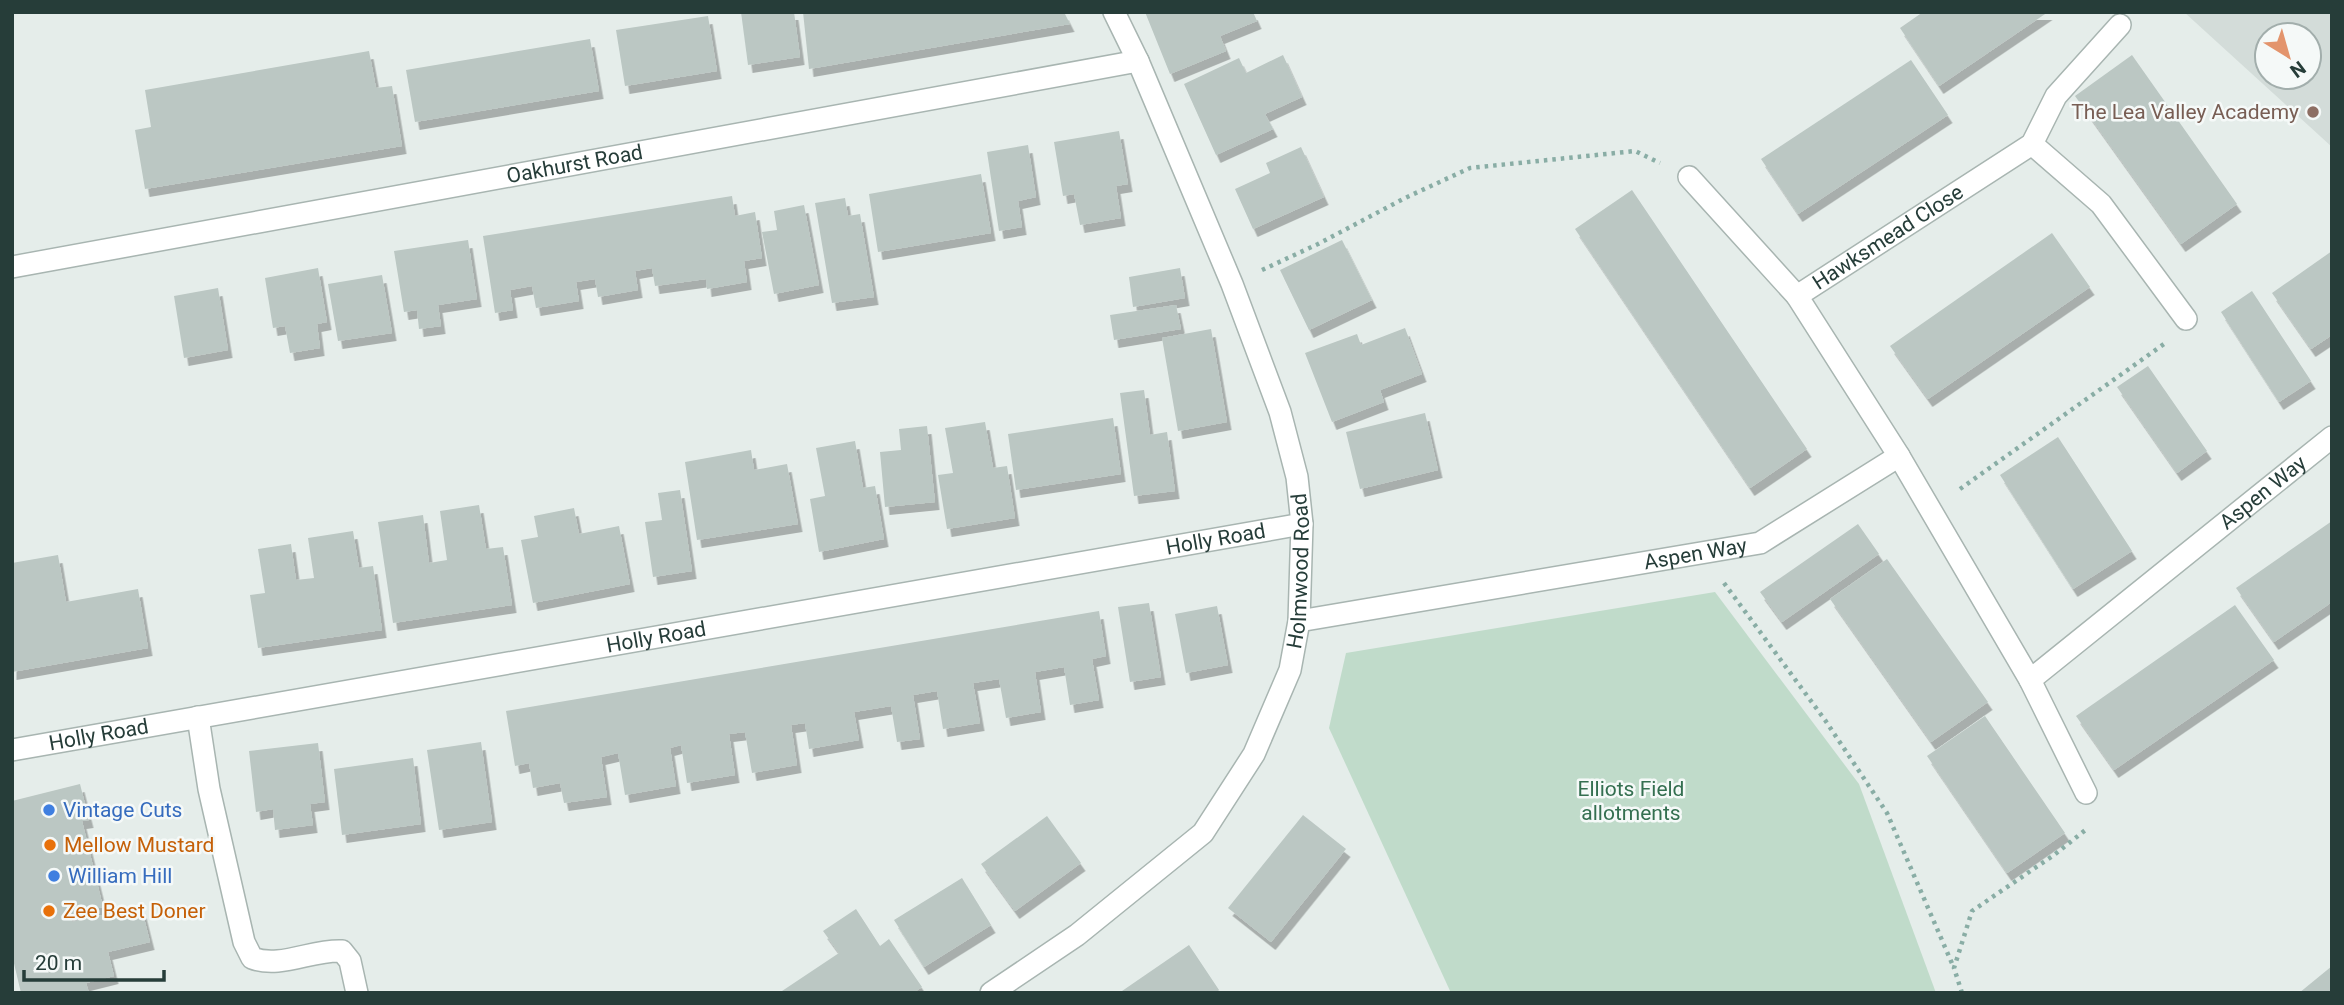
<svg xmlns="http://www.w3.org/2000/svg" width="2344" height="1005" viewBox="0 0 2344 1005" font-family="Roboto,sans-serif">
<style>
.built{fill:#d3dcd9;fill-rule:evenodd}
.green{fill:#c0dbca}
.building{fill:#bbc7c3;filter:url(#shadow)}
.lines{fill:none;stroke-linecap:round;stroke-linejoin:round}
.minor-casing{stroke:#a8b5b1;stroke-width:24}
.path{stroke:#89ada5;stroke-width:4.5;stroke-dasharray:3.5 5;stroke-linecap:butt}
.minor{stroke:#fff;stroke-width:21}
.education-dot{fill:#8d6e63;stroke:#f5f9f8;stroke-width:2.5}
.shop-dot{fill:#3f7fe0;stroke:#f5f9f8;stroke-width:2.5}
.food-dot{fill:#e8710a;stroke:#f5f9f8;stroke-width:2.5}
.labels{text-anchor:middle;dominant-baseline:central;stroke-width:5;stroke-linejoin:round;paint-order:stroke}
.education-label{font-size:21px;fill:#785e54;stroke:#f5f9f8;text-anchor:end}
.street-label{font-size:21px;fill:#263d39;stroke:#f5f9f8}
.park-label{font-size:21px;fill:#346f50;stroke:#f5f9f8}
.shop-label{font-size:21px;fill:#366cbe;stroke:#f5f9f8;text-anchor:start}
.food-label{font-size:21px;fill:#c56008;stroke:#f5f9f8;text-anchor:start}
</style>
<defs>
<filter id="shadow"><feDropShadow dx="4.5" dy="8" stdDeviation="0" flood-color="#0004"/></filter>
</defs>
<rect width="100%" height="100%" fill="#e5edea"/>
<path class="built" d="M 2184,12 L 2332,12 L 2332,147 ZM 2267,35 L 2309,35 L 2309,77 L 2267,77 Z"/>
<path class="green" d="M 1715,592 L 1859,784 L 1936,993 L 1451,993 L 1329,728 L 1346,653 Z"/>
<g class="building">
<path d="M 741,12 L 794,12 L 800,57 L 748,65 Z"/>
<path d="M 803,12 L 1064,12 L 1070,24 L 809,69 Z"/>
<path d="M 1145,12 L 1253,12 L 1257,21 L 1220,36 L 1226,51 L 1170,74 Z"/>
<path d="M 1923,12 L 2048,12 L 1939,86 L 1900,28 Z"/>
<path d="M 708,16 L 717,71 L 625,86 L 616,30 Z"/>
<path d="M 590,39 L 599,91 L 415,122 L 406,70 Z"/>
<path d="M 369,51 L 376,88 L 392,86 L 402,146 L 145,189 L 135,130 L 151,127 L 145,90 Z"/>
<path d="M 1283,55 L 1302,97 L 1265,114 L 1273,129 L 1216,155 L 1184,84 L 1239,58 L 1246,73 Z"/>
<path d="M 2132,55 L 2237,204 L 2181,244 L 2075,96 Z"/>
<path d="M 1911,60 L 1948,115 L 1798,214 L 1761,159 Z"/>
<path d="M 1119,131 L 1128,184 L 1116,186 L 1121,218 L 1080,225 L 1074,194 L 1063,196 L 1054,142 Z"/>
<path d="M 1028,145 L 1036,197 L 1018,201 L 1022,227 L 999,231 L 987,152 Z"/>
<path d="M 1301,147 L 1324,197 L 1253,229 L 1235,189 L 1270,173 L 1266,163 Z"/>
<path d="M 981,174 L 991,233 L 878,252 L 869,194 Z"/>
<path d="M 1632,190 L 1807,449 L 1750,488 L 1575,229 Z"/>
<path d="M 732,196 L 735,216 L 755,212 L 762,258 L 744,261 L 747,282 L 707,289 L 706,279 L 655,286 L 652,268 L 635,271 L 638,290 L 598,297 L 595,279 L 576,282 L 579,301 L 536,308 L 532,286 L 510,290 L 513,310 L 495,313 L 483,236 Z"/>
<path d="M 845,198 L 848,216 L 860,214 L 874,297 L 832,303 L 815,203 Z"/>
<path d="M 804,205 L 819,285 L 774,294 L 762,232 L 777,230 L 774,211 Z"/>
<path d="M 2052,233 L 2090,287 L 1928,399 L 1890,346 Z"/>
<path d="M 468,240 L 477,299 L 438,305 L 441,326 L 419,329 L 417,310 L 404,312 L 394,251 Z"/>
<path d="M 1342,240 L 1372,300 L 1309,330 L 1280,270 Z"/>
<path d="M 2332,251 L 2332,335 L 2311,349 L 2272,293 Z"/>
<path d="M 318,268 L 327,322 L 317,324 L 320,348 L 290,353 L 285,326 L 273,328 L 265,278 Z"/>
<path d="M 1180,268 L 1185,298 L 1133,307 L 1129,277 Z"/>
<path d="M 382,275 L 392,333 L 338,341 L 328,284 Z"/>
<path d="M 218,288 L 228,350 L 184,358 L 174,296 Z"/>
<path d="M 2252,291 L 2311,381 L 2279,402 L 2221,312 Z"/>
<path d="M 1176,305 L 1181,329 L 1114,340 L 1110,315 Z"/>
<path d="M 1405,328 L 1422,374 L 1380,390 L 1384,402 L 1332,422 L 1305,353 L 1357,334 L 1361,345 Z"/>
<path d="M 1211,329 L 1227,422 L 1178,431 L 1162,338 Z"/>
<path d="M 2148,366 L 2207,451 L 2177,473 L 2117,387 Z"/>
<path d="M 1144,390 L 1150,435 L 1167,432 L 1175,491 L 1134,496 L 1120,393 Z"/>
<path d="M 1425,413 L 1438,470 L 1360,489 L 1346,432 Z"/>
<path d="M 1113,418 L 1121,474 L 1016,490 L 1008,434 Z"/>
<path d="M 985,422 L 993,468 L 1007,466 L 1015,518 L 947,529 L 938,475 L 953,473 L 945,428 Z"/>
<path d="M 927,426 L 935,502 L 885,507 L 880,452 L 901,450 L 899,429 Z"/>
<path d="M 2058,437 L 2132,551 L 2073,589 L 2000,475 Z"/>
<path d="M 855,441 L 863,488 L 875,486 L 884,539 L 819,552 L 810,499 L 825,496 L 816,448 Z"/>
<path d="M 751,450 L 754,470 L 787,464 L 798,524 L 697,540 L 685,462 Z"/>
<path d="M 680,490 L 692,571 L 653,577 L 645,522 L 662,520 L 658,493 Z"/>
<path d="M 479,505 L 486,549 L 503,547 L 512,605 L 393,623 L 378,522 L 423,515 L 429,563 L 447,560 L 440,511 Z"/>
<path d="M 574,508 L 579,534 L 619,526 L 630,584 L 533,603 L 521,540 L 538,537 L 534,516 Z"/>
<path d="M 2332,521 L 2332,602 L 2274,642 L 2236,588 Z"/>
<path d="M 1858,524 L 1879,554 L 1782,622 L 1760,592 Z"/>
<path d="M 353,531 L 359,568 L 373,566 L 382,630 L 258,648 L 250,595 L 265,593 L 258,549 L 291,544 L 296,580 L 314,578 L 308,538 Z"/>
<path d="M 58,555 L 66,602 L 138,589 L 148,648 L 12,672 L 12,563 Z"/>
<path d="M 1887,559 L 1988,702 L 1931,742 L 1830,599 Z"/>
<path d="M 1149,603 L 1161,677 L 1130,682 L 1118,607 Z"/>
<path d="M 2235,605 L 2274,660 L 2114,770 L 2076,716 Z"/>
<path d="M 1217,606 L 1228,665 L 1186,673 L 1175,614 Z"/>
<path d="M 1099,611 L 1106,656 L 1092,659 L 1099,700 L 1070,705 L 1064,667 L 1035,672 L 1041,712 L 1006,718 L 999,679 L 973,683 L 980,723 L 943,729 L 937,691 L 913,695 L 920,739 L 897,742 L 891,706 L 854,712 L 859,740 L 809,749 L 805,723 L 791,725 L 797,765 L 752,773 L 745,732 L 729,734 L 735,775 L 687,783 L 681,745 L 670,748 L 676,786 L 625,795 L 618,753 L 601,757 L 607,797 L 564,803 L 560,783 L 533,788 L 529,763 L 515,766 L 506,711 Z"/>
<path d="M 1985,716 L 2065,833 L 2007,873 L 1927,756 Z"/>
<path d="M 481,742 L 492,822 L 439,830 L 427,750 Z"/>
<path d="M 318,743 L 325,802 L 310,804 L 313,825 L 275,830 L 273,809 L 256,812 L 249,751 Z"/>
<path d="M 413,758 L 421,824 L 342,835 L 334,769 Z"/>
<path d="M 80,784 L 89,820 L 82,821 L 103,907 L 70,915 L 72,922 L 141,906 L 150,942 L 108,952 L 114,976 L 86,983 L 89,993 L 21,993 L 12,955 L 12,801 Z"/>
<path d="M 1303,815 L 1346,849 L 1271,942 L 1228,908 Z"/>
<path d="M 1047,816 L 1081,863 L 1015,911 L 981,864 Z"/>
<path d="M 962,878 L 991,925 L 924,967 L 894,920 Z"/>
<path d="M 856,909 L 880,946 L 889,939 L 922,987 L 913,993 L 779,993 L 839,953 L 823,931 Z"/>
<path d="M 1189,945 L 1219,990 L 1214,993 L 1123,993 L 1122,991 Z"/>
<path d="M 2332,966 L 2332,993 L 2299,993 Z"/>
</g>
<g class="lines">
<g class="minor-casing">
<g id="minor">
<path d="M 2032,144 L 2101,204 L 2186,319"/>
<path d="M 1689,177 L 1797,296"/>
<path id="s1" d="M 12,267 L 1138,61"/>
<path id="s2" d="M 1899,456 L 1797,296 L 2032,144 L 2056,96 L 2120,25"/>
<path id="s3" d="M 1299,621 L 1760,543 L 1899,456 L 2030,680 L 2332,437"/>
<path d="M 2030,680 L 2086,793"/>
<path d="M 198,717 L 209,789 L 244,942 L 252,958 C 280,969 313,949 342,951 L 350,961 L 357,993"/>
<path id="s4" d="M 12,750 L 1302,524"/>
<path id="s5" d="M 991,993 L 1077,935 L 1203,833 L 1254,754 L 1290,670 L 1299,621 L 1302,524 L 1297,477 L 1280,412 L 1232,284 L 1138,61 L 1114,12"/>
</g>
</g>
<g class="path">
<path d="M 1262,270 L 1318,244 L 1405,198 L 1470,168 L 1635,151 L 1660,163"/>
<path d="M 1960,489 L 2164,344"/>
<path d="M 1724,583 L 1825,720 L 1887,813 L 1954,968"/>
<path d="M 1962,993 L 1954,968 L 1972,911 L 2054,855 L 2088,828"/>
</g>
<use href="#minor" class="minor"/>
</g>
<circle class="education-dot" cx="2313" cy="112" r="7"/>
<g class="shop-dot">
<circle cx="49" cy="810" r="7"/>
<circle cx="54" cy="876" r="7"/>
</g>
<g class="food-dot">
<circle cx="50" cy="845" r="7"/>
<circle cx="49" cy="911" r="7"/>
</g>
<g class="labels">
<g class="education-label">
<text x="2299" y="112">The Lea Valley Academy</text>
</g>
<g class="street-label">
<text stroke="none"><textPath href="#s1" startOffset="572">Oakhurst Road</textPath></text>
<text stroke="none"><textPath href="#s2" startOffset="298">Hawksmead Close</textPath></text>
<text stroke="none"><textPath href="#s3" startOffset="1190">Aspen Way</textPath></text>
<text stroke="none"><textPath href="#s4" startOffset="1222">Holly Road</textPath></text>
<text stroke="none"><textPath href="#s3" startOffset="402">Aspen Way</textPath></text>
<text stroke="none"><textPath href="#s5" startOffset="551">Holmwood Road</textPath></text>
<text stroke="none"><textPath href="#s4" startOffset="654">Holly Road</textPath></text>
<text stroke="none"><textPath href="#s4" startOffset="88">Holly Road</textPath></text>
</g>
<g class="park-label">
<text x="1631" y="789">Elliots Field<tspan x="1631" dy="24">allotments</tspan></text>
</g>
<g class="shop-label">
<text x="63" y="810">Vintage Cuts</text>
<text x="68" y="876">William Hill</text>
</g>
<g class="food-label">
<text x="64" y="845">Mellow Mustard</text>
<text x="63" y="911">Zee Best Doner</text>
</g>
</g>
<rect width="2344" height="1005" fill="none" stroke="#263d39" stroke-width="28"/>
<g transform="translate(2288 56) rotate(143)"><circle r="33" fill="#f5f9f8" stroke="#a2aeac" stroke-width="2"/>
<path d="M0-5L12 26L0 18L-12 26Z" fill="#e3946c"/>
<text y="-10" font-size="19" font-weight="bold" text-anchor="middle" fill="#263d39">N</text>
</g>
<path d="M24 970v10h140v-10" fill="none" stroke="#263d39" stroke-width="3.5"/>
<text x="35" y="970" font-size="21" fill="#263d39" stroke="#f5f9f8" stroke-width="5" paint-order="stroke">20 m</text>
</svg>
